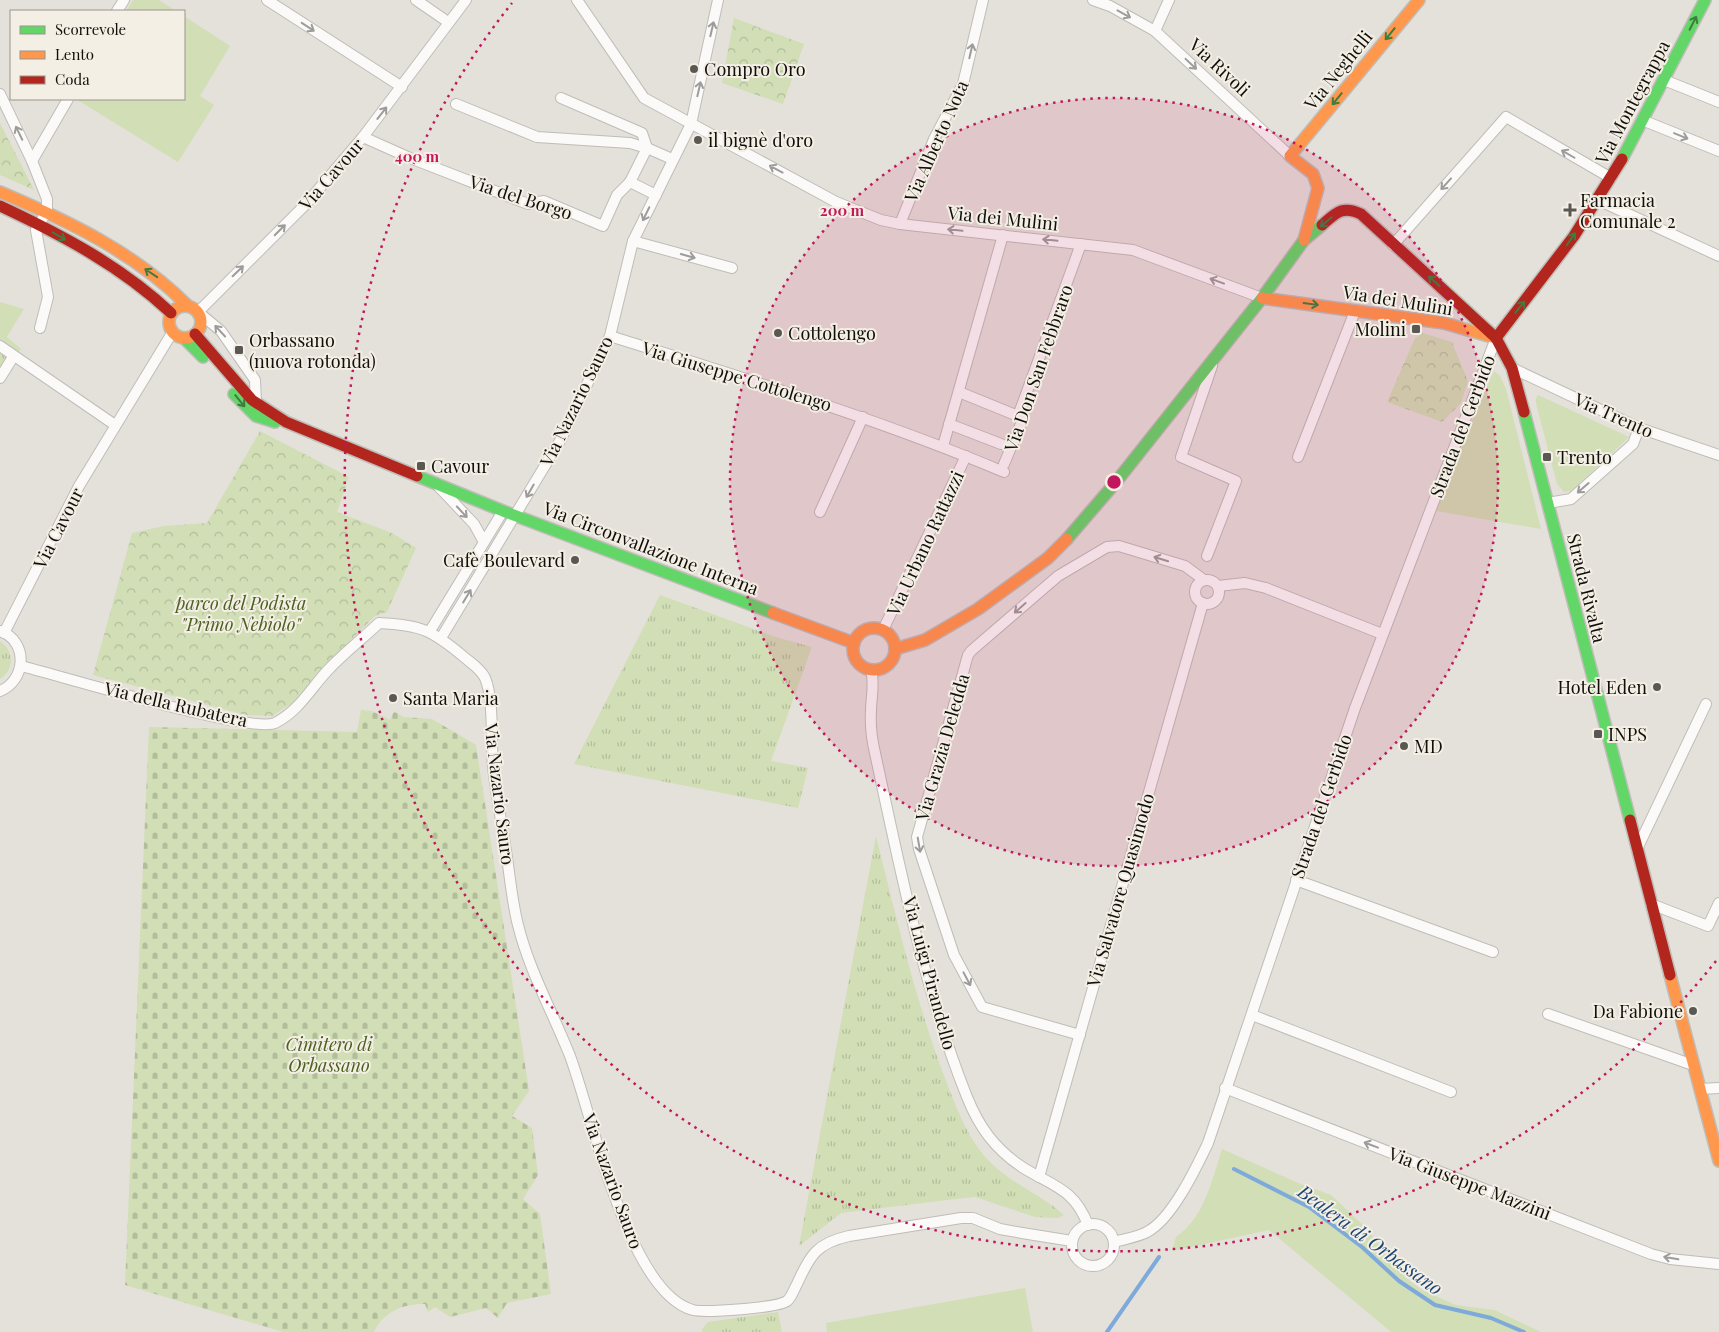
<svg xmlns="http://www.w3.org/2000/svg" width="1719" height="1332" viewBox="0 0 1719 1332" font-family="'Playfair Display',serif">
<style>
.grass{fill:url(#grass-tufts)}
.cemetery{fill:url(#cemetery-stones)}
.park{fill:url(#park-crowns)}
.garden{fill:#d1deb6}
.lines{fill:none;stroke-linecap:round;stroke-linejoin:round}
.stream{stroke:#7da9db;stroke-width:4}
.street-casing{stroke:#bfbdb8;stroke-width:12}
.fast-casing{stroke:#bfbdb8;stroke-width:14}
.slow-casing{stroke:#bfbdb8;stroke-width:14}
.jam-casing{stroke:#bfbdb8;stroke-width:14}
.street{stroke:#fbfaf9;stroke-width:10}
.fast{stroke:#63d668;stroke-width:11}
.slow{stroke:#ff974d;stroke-width:11}
.jam{stroke:#b3261e;stroke-width:11}
.oneway{stroke:#9d9c9a}
.oneway2{stroke:#3e7c3f}
.ring{fill:none;stroke:#c2185b;stroke-width:2.5;stroke-dasharray:2.5 5}
.poi-dot{fill:#5b5854;stroke:#f4efe4;stroke-width:2}
.labels{text-anchor:middle;dominant-baseline:central;stroke-width:4;stroke-linejoin:round;paint-order:stroke}
.street-label{font-size:18px;fill:#110f0c;stroke:#f4efe4}
.poi-label{font-size:18px;fill:#110f0c;stroke:#f4efe4;text-anchor:start}
.park-label{font-size:18px;font-style:italic;fill:#4b611f;stroke:#f4efe4}
.water-label{font-size:19px;font-style:italic;fill:#194475;stroke:#f4efe4}
.centre{fill:#c2185b;stroke:#f4efe4;stroke-width:2.5}
.ring-label{font-size:15px;text-anchor:middle;font-weight:bold;fill:#c2185b;stroke:#f4efe4;stroke-width:4;stroke-linejoin:round;paint-order:stroke}
</style>
<defs>
<pattern id="grass-tufts" width="24" height="20" patternUnits="userSpaceOnUse" patternTransform="scale(1.25)"><rect width="24" height="20" fill="#d1deb6"/><path d="M3 7l-1-3M5 7V3M7 7l1-3M15 17l-1-3M17 17v-4M19 17l1-3" fill="none" stroke="#b2bd9b"/></pattern>
<pattern id="cemetery-stones" width="16" height="16" patternUnits="userSpaceOnUse" patternTransform="scale(1.25)"><rect width="16" height="16" fill="#d1deb6"/><path d="M2 7V4a2 2 0 0 1 4 0v3zM10 15v-3a2 2 0 0 1 4 0v3z" fill="#b2bd9b"/></pattern>
<pattern id="park-crowns" width="20" height="18" patternUnits="userSpaceOnUse" patternTransform="scale(1.25)"><rect width="20" height="18" fill="#d1deb6"/><path d="M2 6a3 3 0 1 1 6 0M12 15a3 3 0 1 1 6 0" fill="none" stroke="#b2bd9b"/></pattern>
</defs>
<rect width="100%" height="100%" fill="#e4e1da"/>
<g class="grass">
<path d="M 0,331 L 21,349 L 0,378 Z"/>
<path d="M 660,595 L 776,637 L 812,647 L 771,761 L 808,768 L 798,808 L 574,764 Z"/>
<path d="M 0,641 C 14,651 15,669 0,679 Z"/>
<path d="M 876,836 C 896,917 915,998 944,1076 C 956,1106 966,1136 988,1160 C 1010,1183 1040,1194 1064,1215 L 1058,1218 L 1035,1217 L 975,1197 L 947,1200 L 841,1213 L 799,1246 Z"/>
<path d="M 778,1312 L 782,1332 L 702,1332 L 702,1329 L 708,1322 Z"/>
</g>
<path class="cemetery" d="M 361,710 L 372,711 L 390,720 L 394,711 L 403,717 L 432,719 L 476,745 L 529,1091 L 512,1116 L 532,1128 L 538,1175 L 523,1199 L 540,1214 L 551,1294 L 507,1303 L 498,1318 L 486,1308 L 450,1317 L 435,1307 L 428,1312 L 425,1304 C 403,1304 384,1311 374,1332 L 283,1332 L 125,1285 L 149,727 L 357,732 Z"/>
<g class="park">
<path d="M 734,18 L 804,44 L 783,104 L 722,83 Z"/>
<path d="M 0,123 L 34,190 L 0,175 Z"/>
<path d="M 1423,333 L 1452,342 L 1468,381 L 1461,403 L 1442,422 L 1387,402 L 1415,338 Z"/>
<path d="M 260,431 L 349,477 L 337,512 L 392,533 L 416,548 L 387,612 L 375,616 L 324,666 L 292,703 L 272,716 L 246,715 L 93,675 L 132,533 L 164,526 L 207,523 Z"/>
</g>
<g class="garden">
<path d="M 133,0 L 159,0 L 176,11 L 126,11 Z"/>
<path d="M 184,16 L 230,46 L 200,96 L 214,105 L 178,162 L 76,99 L 184,99 Z"/>
<path d="M 0,302 L 24,309 L 6,338 L 0,334 Z"/>
<path d="M 1494,371 L 1500,376 L 1506,389 L 1541,529 L 1436,511 L 1476,410 Z"/>
<path d="M 1538,395 L 1629,437 L 1571,491 L 1564,492 L 1557,484 L 1536,403 L 1536,398 Z"/>
<path d="M 1222,1149 L 1298,1183 L 1331,1195 L 1365,1227 L 1405,1277 L 1422,1290 L 1456,1305 L 1494,1310 L 1541,1332 L 1391,1332 L 1269,1230 L 1172,1251 L 1176,1237 C 1204,1218 1212,1180 1222,1149 Z"/>
<path d="M 1025,1288 L 1033,1332 L 827,1332 L 826,1323 Z"/>
</g>
<g class="lines">
<g class="stream">
<path d="M 1234,1169 L 1309,1207 L 1362,1247 L 1399,1281 L 1435,1305 L 1491,1318 L 1524,1332"/>
<path d="M 1107,1332 L 1159,1257"/>
</g>
<g class="street-casing">
<g id="street">
<path d="M 267,0 L 402,87"/>
<path d="M 416,0 L 448,22"/>
<path d="M 577,0 L 644,98 L 836,202 L 881,220 L 900,224 L 1133,250 L 1262,298"/>
<path d="M 1093,0 L 1110,6 L 1155,31 L 1290,156"/>
<path d="M 117,11 L 124,0"/>
<path d="M 1155,31 L 1169,0"/>
<path d="M 1664,80 L 1719,102"/>
<path d="M 0,94 L 32,161 L 47,199 L 47,211 L 36,230 L 48,297 L 40,328"/>
<path d="M 561,98 L 642,133 L 647,148"/>
<path d="M 456,104 L 537,137 L 630,143 L 647,148"/>
<path d="M 1642,120 L 1719,151"/>
<path d="M 363,137 L 410,158 L 528,204 L 544,201 L 603,226 L 617,195 L 630,182"/>
<path d="M 32,161 L 68,99"/>
<path d="M 656,195 L 630,182 L 647,148 L 672,159"/>
<path d="M 1598,200 L 1719,256"/>
<path d="M 900,224 L 934,139 L 963,84 L 983,0"/>
<path d="M 633,241 L 732,268"/>
<path d="M 1393,245 L 1506,117 L 1611,178"/>
<path d="M 610,336 C 743,378 876,418 1004,472"/>
<path d="M 0,346 L 115,425"/>
<path d="M 1512,368 L 1639,428 L 1719,455"/>
<path d="M 0,378 L 13,357"/>
<path d="M 959,392 L 1018,416"/>
<path d="M 256,403 L 255,380 L 221,331 L 198,312 L 306,204 L 363,137 L 466,0"/>
<path d="M 949,424 L 1001,444"/>
<path d="M 943,446 L 1003,235"/>
<path d="M 1298,457 L 1355,311"/>
<path d="M 1004,464 L 1023,419 L 1018,416 L 1081,244"/>
<path d="M 439,487 L 474,524 L 484,542"/>
<path d="M 1548,503 L 1571,499 L 1633,444 L 1639,428"/>
<path d="M 820,512 L 863,417"/>
<path d="M 1207,556 L 1236,481 L 1181,457 L 1212,366"/>
<circle cx="1207" cy="592" r="12"/>
<path d="M 1218,586 L 1245,583 L 1266,588 L 1382,634"/>
<path d="M 883,630 L 966,456"/>
<path d="M 0,631 C 29,641 26,681 0,691"/>
<path d="M 430,631 L 503,511"/>
<path d="M 4,633 L 79,486 L 172,333"/>
<path d="M 441,638 L 561,439 L 610,336 L 633,241 L 691,124 L 718,0"/>
<path d="M 21,666 C 58,675 251,734 275,723 C 299,711 311,688 328,670 C 344,653 362,639 379,623 C 421,625 432,630 464,657 C 471,663 481,669 485,678 C 494,698 491,744 493,767 C 496,795 502,824 506,851 C 510,876 512,902 518,925 C 529,970 553,1013 570,1056 C 592,1114 628,1293 693,1310 C 706,1313 777,1308 787,1301 C 792,1297 794,1289 797,1284 C 810,1255 817,1243 849,1236 L 961,1218 L 973,1218 L 1000,1229 L 1022,1233 L 1072,1241"/>
<path d="M 871,670 C 875,684 871,697 871,711 C 870,725 872,740 875,753 C 900,868 923,987 967,1097 C 979,1127 995,1149 1022,1167 C 1052,1186 1074,1188 1088,1225"/>
<path d="M 1637,849 L 1706,704"/>
<path d="M 1296,880 L 1493,952"/>
<path d="M 1651,904 L 1708,926 L 1719,903"/>
<path d="M 1548,1014 L 1693,1065"/>
<path d="M 1252,1015 L 1451,1092"/>
<path d="M 1080,1035 L 982,1007 L 954,955 L 919,849 L 917,837 L 968,655 L 971,651 L 1058,576 L 1107,547 L 1119,546 L 1185,566 L 1204,580"/>
<path d="M 1225,1088 L 1651,1254 L 1670,1259 L 1719,1264"/>
<path d="M 1700,1089 L 1719,1088"/>
<path d="M 1039,1177 L 1203,603"/>
<circle cx="1093" cy="1245" r="21"/>
<path d="M 1114,1242 C 1124,1239 1138,1237 1147,1232 C 1172,1219 1196,1168 1208,1143 L 1355,708 L 1496,338"/>
</g>
</g>
<g class="fast-casing">
<g id="fast">
<path d="M 1622,159 L 1705,0"/>
<path d="M 184,338 L 203,357"/>
<path d="M 234,394 L 256,416 L 275,422"/>
<path d="M 1524,412 L 1630,820"/>
<path d="M 417,476 L 503,511 L 773,613"/>
<path d="M 1067,539 L 1116,482 L 1262,298 L 1304,240 L 1322,225"/>
</g>
</g>
<g class="slow-casing">
<g id="slow">
<path d="M 0,192 C 68,221 134,252 187,305"/>
<path d="M 1304,240 L 1318,188 L 1313,174 L 1290,156 L 1419,0"/>
<path d="M 1262,298 L 1444,323 L 1492,337"/>
<circle cx="185" cy="322" r="16"/>
<path d="M 773,613 L 854,643"/>
<circle cx="874" cy="649" r="21"/>
<path d="M 895,649 L 925,640 L 978,609 L 1048,558 L 1067,539"/>
<path d="M 1670,975 L 1719,1161"/>
</g>
</g>
<g class="jam-casing">
<g id="jam">
<path d="M 0,206 C 62,235 121,266 171,313"/>
<path d="M 1322,225 C 1336,213 1342,205 1361,214 L 1496,338 L 1512,368 L 1524,412"/>
<path d="M 195,334 L 252,400 L 286,422 L 417,476"/>
<path d="M 1496,338 L 1574,236 L 1622,159"/>
<path d="M 1630,820 L 1670,975"/>
</g>
</g>
<use href="#street" class="street"/>
<use href="#fast" class="fast"/>
<use href="#slow" class="slow"/>
<use href="#jam" class="jam"/>
</g>
<defs><path id="oneway-shaft" d="M-6 0H5M1.5-3L5.5 0L1.5 3" fill="none" stroke-width="1.6" stroke-linecap="round" stroke-linejoin="round" transform="scale(1.25)"/></defs>
<g class="oneway">
<use href="#oneway-shaft" transform="translate(1124 14) rotate(29)"/>
<use href="#oneway-shaft" transform="translate(308 27) rotate(33)"/>
<use href="#oneway-shaft" transform="translate(712 29) rotate(-77)"/>
<use href="#oneway-shaft" transform="translate(971 51) rotate(-77)"/>
<use href="#oneway-shaft" transform="translate(1191 64) rotate(43)"/>
<use href="#oneway-shaft" transform="translate(699 89) rotate(-77)"/>
<use href="#oneway-shaft" transform="translate(382 113) rotate(-52)"/>
<use href="#oneway-shaft" transform="translate(19 133) rotate(-116)"/>
<use href="#oneway-shaft" transform="translate(1681 136) rotate(22)"/>
<use href="#oneway-shaft" transform="translate(1568 154) rotate(-150)"/>
<use href="#oneway-shaft" transform="translate(776 169) rotate(-152)"/>
<use href="#oneway-shaft" transform="translate(1446 184) rotate(132)"/>
<use href="#oneway-shaft" transform="translate(646 214) rotate(116)"/>
<use href="#oneway-shaft" transform="translate(280 230) rotate(-45)"/>
<use href="#oneway-shaft" transform="translate(955 230) rotate(-174)"/>
<use href="#oneway-shaft" transform="translate(1050 240) rotate(-174)"/>
<use href="#oneway-shaft" transform="translate(688 256) rotate(16)"/>
<use href="#oneway-shaft" transform="translate(238 271) rotate(-44)"/>
<use href="#oneway-shaft" transform="translate(1217 281) rotate(-160)"/>
<use href="#oneway-shaft" transform="translate(220 331) rotate(-133)"/>
<use href="#oneway-shaft" transform="translate(1583 488) rotate(139)"/>
<use href="#oneway-shaft" transform="translate(530 491) rotate(120)"/>
<use href="#oneway-shaft" transform="translate(462 512) rotate(47)"/>
<use href="#oneway-shaft" transform="translate(1161 559) rotate(-163)"/>
<use href="#oneway-shaft" transform="translate(467 596) rotate(-59)"/>
<use href="#oneway-shaft" transform="translate(1020 608) rotate(139)"/>
<use href="#oneway-shaft" transform="translate(919 845) rotate(80)"/>
<use href="#oneway-shaft" transform="translate(967 979) rotate(62)"/>
<use href="#oneway-shaft" transform="translate(1371 1145) rotate(-159)"/>
<use href="#oneway-shaft" transform="translate(1671 1258) rotate(-170)"/>
</g>
<g class="oneway2">
<use href="#oneway-shaft" transform="translate(1693 23) rotate(-63)"/>
<use href="#oneway-shaft" transform="translate(1390 34) rotate(129)"/>
<use href="#oneway-shaft" transform="translate(1337 99) rotate(129)"/>
<use href="#oneway-shaft" transform="translate(1326 222) rotate(140)"/>
<use href="#oneway-shaft" transform="translate(59 236) rotate(30)"/>
<use href="#oneway-shaft" transform="translate(1571 239) rotate(-56)"/>
<use href="#oneway-shaft" transform="translate(151 273) rotate(-146)"/>
<use href="#oneway-shaft" transform="translate(1434 281) rotate(-138)"/>
<use href="#oneway-shaft" transform="translate(1311 304) rotate(8)"/>
<use href="#oneway-shaft" transform="translate(1520 307) rotate(-51)"/>
<use href="#oneway-shaft" transform="translate(240 401) rotate(51)"/>
</g>
<circle cx="1114" cy="482" r="384" fill="#c2185b" fill-opacity=".12"/>
<g class="ring">
<circle cx="1114" cy="482" r="384"/>
<path d="M1716 961A769 769 0 1 1 512 3"/>
</g>
<g class="poi-dot">
<circle cx="694" cy="69" r="5"/>
<circle cx="698" cy="140" r="5"/>
<path d="M1567.5 202.5h5v5h5v5h-5v5h-5v-5h-5v-5h5z"/>
<rect x="1411" y="324" width="10" height="10" rx="2.5"/>
<circle cx="778" cy="333" r="5"/>
<rect x="234" y="345" width="10" height="10" rx="2.5"/>
<rect x="1542" y="452" width="10" height="10" rx="2.5"/>
<rect x="416" y="461" width="10" height="10" rx="2.5"/>
<circle cx="575" cy="560" r="5"/>
<circle cx="1657" cy="687" r="5"/>
<circle cx="393" cy="698" r="5"/>
<rect x="1593" y="729" width="10" height="10" rx="2.5"/>
<circle cx="1404" cy="746" r="5"/>
<circle cx="1693" cy="1011" r="5"/>
</g>
<g class="labels">
<g class="street-label">
<text transform="translate(1220 67) rotate(43)">Via Rivoli</text>
<text transform="translate(1338 70) rotate(-51)">Via Neghelli</text>
<text transform="translate(1632 102) rotate(-62)">Via Montegrappa</text>
<text transform="translate(936 141) rotate(-66)">Via Alberto Nota</text>
<text transform="translate(331 174) rotate(-49)">Via Cavour</text>
<text transform="translate(521 197) rotate(18)">Via del Borgo</text>
<text transform="translate(1003 218) rotate(6)">Via dei Mulini</text>
<text transform="translate(1398 300) rotate(9)">Via dei Mulini</text>
<text transform="translate(1038 368) rotate(-71)">Via Don San Febbraro</text>
<text transform="translate(737 376) rotate(17)">Via Giuseppe Cottolengo</text>
<text transform="translate(576 401) rotate(-64)">Via Nazario Sauro</text>
<text transform="translate(1614 415) rotate(24)">Via Trento</text>
<text transform="translate(1462 426) rotate(-69)">Strada del Gerbido</text>
<text transform="translate(58 528) rotate(-63)">Via Cavour</text>
<text transform="translate(925 543) rotate(-65)">Via Urbano Rattazzi</text>
<text transform="translate(651 548) rotate(21)">Via Circonvallazione Interna</text>
<text transform="translate(1587 588) rotate(76)">Strada Rivalta</text>
<text transform="translate(176 704) rotate(13)">Via della Rubatera</text>
<text transform="translate(942 747) rotate(-74)">Via Grazia Deledda</text>
<text transform="translate(500 794) rotate(83)">Via Nazario Sauro</text>
<text transform="translate(1321 806) rotate(-71)">Strada del Gerbido</text>
<text transform="translate(1120 890) rotate(-74)">Via Salvatore Quasimodo</text>
<text transform="translate(930 973) rotate(75)">Via Luigi Pirandello</text>
<text transform="translate(613 1181) rotate(70)">Via Nazario Sauro</text>
<text transform="translate(1470 1183) rotate(21)">Via Giuseppe Mazzini</text>
</g>
<g class="poi-label">
<text x="704" y="69">Compro Oro</text>
<text x="708" y="140">il bignè d'oro</text>
<text x="1580" y="200">Farmacia<tspan x="1580" dy="21">Comunale 2</tspan></text>
<text x="1406" y="329" text-anchor="end">Molini</text>
<text x="788" y="333">Cottolengo</text>
<text x="249" y="340">Orbassano<tspan x="249" dy="21">(nuova rotonda)</tspan></text>
<text x="1557" y="457">Trento</text>
<text x="431" y="466">Cavour</text>
<text x="565" y="560" text-anchor="end">Cafè Boulevard</text>
<text x="1647" y="687" text-anchor="end">Hotel Eden</text>
<text x="403" y="698">Santa Maria</text>
<text x="1608" y="734">INPS</text>
<text x="1414" y="746">MD</text>
<text x="1683" y="1011" text-anchor="end">Da Fabione</text>
</g>
<g class="park-label">
<text x="241" y="603">parco del Podista<tspan x="241" dy="21">"Primo Nebiolo"</tspan></text>
<text x="329" y="1044">Cimitero di<tspan x="329" dy="21">Orbassano</tspan></text>
</g>
<g class="water-label">
<text transform="translate(1371 1239) rotate(36)">Bealera di Orbassano</text>
</g>
</g>
<circle cx="1114" cy="482" r="8" class="centre"/>
<g class="ring-label">
<text x="417" y="162">400 m</text>
<text x="842" y="216">200 m</text>
</g>
<rect x="10" y="10" width="175" height="90" fill="#f4efe4" stroke="#99958e"/>
<rect x="20" y="26" width="25" height="8" fill="#63d668" stroke="#99958e"/>
<text x="55" y="35" font-size="15" fill="#110f0c">Scorrevole</text>
<rect x="20" y="51" width="25" height="8" fill="#ff974d" stroke="#99958e"/>
<text x="55" y="60" font-size="15" fill="#110f0c">Lento</text>
<rect x="20" y="76" width="25" height="8" fill="#b3261e" stroke="#99958e"/>
<text x="55" y="85" font-size="15" fill="#110f0c">Coda</text>
</svg>
